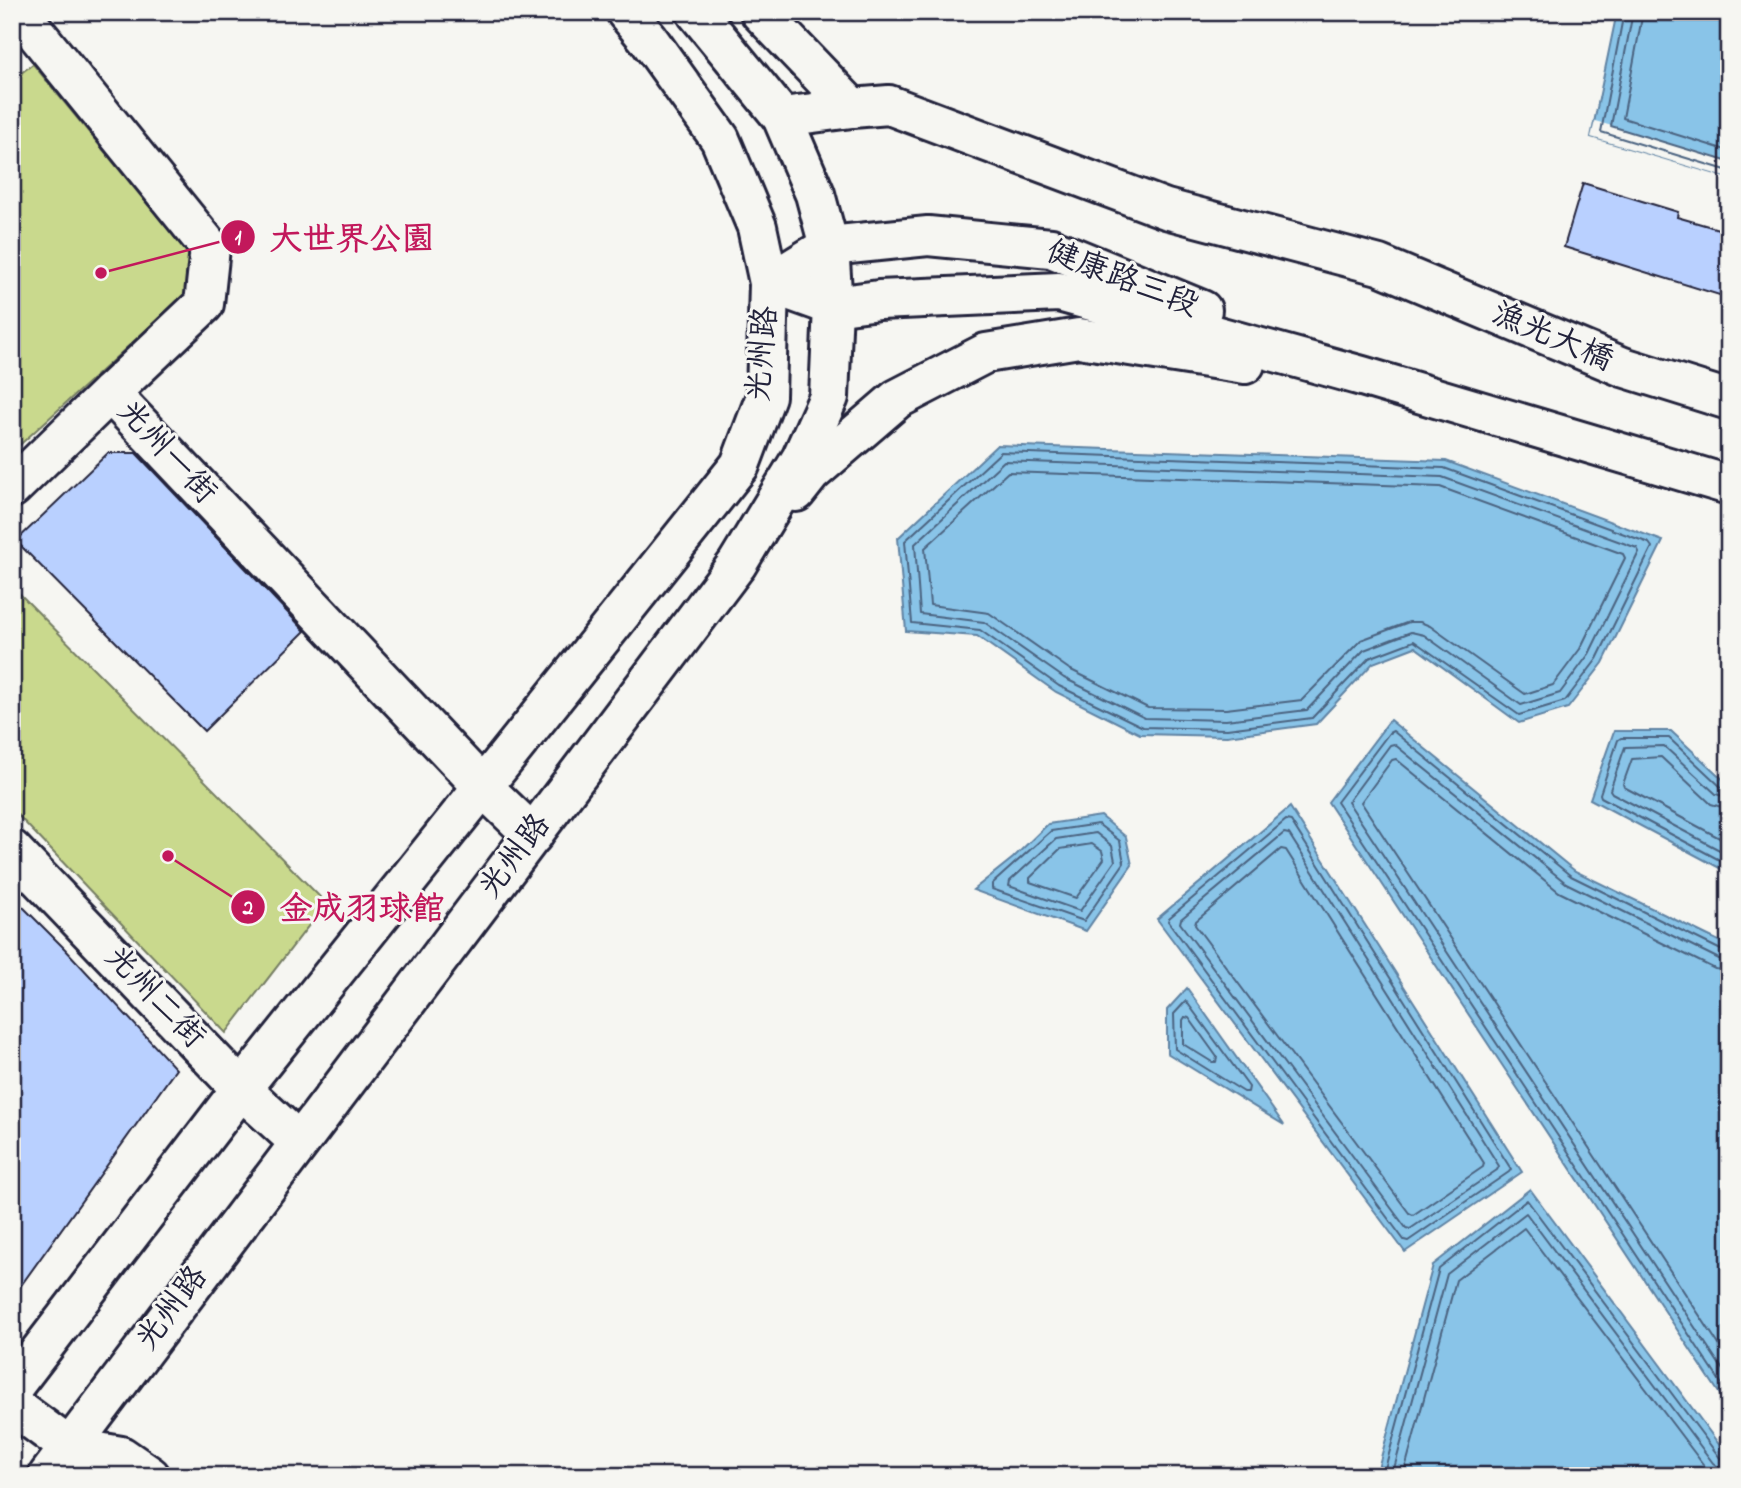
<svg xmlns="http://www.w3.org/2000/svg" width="1741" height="1488" viewBox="0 0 1741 1488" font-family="'Indie Flower','LXGW WenKai TC',sans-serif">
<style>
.green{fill:#c9d98d;stroke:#767e64;stroke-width:2}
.water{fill:#89c4e8;stroke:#6083a3;stroke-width:2}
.pier{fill:#f6f6f2}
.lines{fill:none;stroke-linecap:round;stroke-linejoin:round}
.shore{stroke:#4b6380;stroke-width:2}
.building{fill:#b9d0ff;stroke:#22223b;stroke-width:2}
.minor-casing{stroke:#22223b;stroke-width:44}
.tertiary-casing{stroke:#22223b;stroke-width:44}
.minor{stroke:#f6f6f2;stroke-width:38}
.tertiary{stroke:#f6f6f2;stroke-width:38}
.labels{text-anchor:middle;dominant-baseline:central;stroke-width:6;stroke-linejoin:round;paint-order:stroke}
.street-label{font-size:32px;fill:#22223b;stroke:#f6f6f2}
.leader{fill:none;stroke:#c2185b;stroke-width:2.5}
.callout-dot{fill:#c2185b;stroke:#f6f6f2;stroke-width:2.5}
.mark-label{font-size:21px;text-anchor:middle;font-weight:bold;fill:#fff}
.callout-label{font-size:33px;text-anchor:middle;font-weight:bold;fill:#c2185b;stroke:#f6f6f2;stroke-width:6;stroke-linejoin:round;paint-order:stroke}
</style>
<rect width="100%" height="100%" fill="#f6f6f2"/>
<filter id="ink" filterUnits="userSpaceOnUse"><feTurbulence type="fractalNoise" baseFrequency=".0143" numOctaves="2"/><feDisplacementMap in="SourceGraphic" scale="14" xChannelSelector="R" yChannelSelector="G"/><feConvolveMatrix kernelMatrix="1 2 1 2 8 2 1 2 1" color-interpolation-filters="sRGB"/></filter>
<g filter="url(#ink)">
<g class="green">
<path d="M 33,64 L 190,256 L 189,291 L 12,452 L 12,80 Z"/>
<path d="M 12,586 L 326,903 L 226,1033 L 12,809 Z"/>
</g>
<g class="water">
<path d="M 1617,12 L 1729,12 L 1729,178 L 1591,137 Z"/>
<path d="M 997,445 L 1446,461 L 1663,541 L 1603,663 L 1568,708 L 1519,723 L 1415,647 L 1373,663 L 1316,724 L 1227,736 L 1140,734 L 1056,692 L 977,636 L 906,631 L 898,538 Z"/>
<path d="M 1390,720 L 1575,871 L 1729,946 L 1729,1408 L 1328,802 Z"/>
<path d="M 1614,731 L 1671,731 L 1729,785 L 1729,873 L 1590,799 Z"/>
<path d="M 1290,807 L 1522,1172 L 1405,1252 L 1157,919 Z"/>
<path d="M 1101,816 L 1126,837 L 1132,865 L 1086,931 L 973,890 L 1013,858 L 1048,824 Z"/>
<path d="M 1187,988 L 1284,1125 L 1167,1053 L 1167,1010 Z"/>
<path d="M 1530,1189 L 1729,1458 L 1729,1476 L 1376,1476 L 1433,1265 Z"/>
</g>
<path class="pier" d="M 1595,121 L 1729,161 L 1729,178 L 1591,137 Z"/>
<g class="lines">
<g class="shore">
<path d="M 1624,12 L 1601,132 L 1729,171"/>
<path d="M 1633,12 L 1611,126 L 1729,162"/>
<path d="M 1643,12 L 1623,118 L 1729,151"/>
<path d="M 1001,452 L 1444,468 L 1649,543 L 1652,547 L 1597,659 L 1565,701 L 1519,715 L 1414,641 L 1369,658 L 1312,718 L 1227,729 L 1143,727 L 1059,686 L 980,630 L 912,623 L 905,541 Z"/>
<path d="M 1004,461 L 1442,477 L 1637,548 L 1639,552 L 1589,654 L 1560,693 L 1521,705 L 1424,635 L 1411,632 L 1364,650 L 1307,710 L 1226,720 L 1145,718 L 1064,678 L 984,622 L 920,614 L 915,544 Z"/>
<path d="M 1008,472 L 1440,487 L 1623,554 L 1625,558 L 1580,649 L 1553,685 L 1525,694 L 1430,626 L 1420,622 L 1409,622 L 1361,640 L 1302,700 L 1226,709 L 1148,708 L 1069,669 L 989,613 L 930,605 L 925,548 Z"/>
<path d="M 1729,789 L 1721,787 L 1669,738 L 1621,738 L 1618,740 L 1600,794 L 1601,797 L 1729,865"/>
<path d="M 1729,798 L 1716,794 L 1664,746 L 1625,747 L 1610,790 L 1612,793 L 1729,855"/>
<path d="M 1729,809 L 1711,804 L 1661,757 L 1632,759 L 1623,784 L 1624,787 L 1729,843"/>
<path d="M 1286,820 L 1291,821 L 1511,1169 L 1509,1172 L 1408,1241 L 1404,1240 L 1168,921 L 1169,918 Z"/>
<path d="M 1098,824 L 1120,841 L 1124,863 L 1084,921 L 992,889 L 992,884 L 1051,831 Z"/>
<path d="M 1096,833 L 1112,846 L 1115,861 L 1080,911 L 1009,886 L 1010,881 L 1056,839 Z"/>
<path d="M 1284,833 L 1289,834 L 1499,1166 L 1497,1170 L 1410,1229 L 1406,1228 L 1180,923 L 1181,919 Z"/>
<path d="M 1092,844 L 1102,851 L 1104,859 L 1076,898 L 1030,882 L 1030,878 L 1060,849 Z"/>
<path d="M 1281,849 L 1286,850 L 1484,1163 L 1483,1167 L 1413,1215 L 1409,1213 L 1195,925 L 1196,921 Z"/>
<path d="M 1729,952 L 1723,951 L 1571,876 L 1393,731 L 1389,733 L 1337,802 L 1729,1395"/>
<path d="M 1729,961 L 1719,959 L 1566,883 L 1394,744 L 1390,745 L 1348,802 L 1729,1379"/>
<path d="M 1729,971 L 1715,969 L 1559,892 L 1396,759 L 1392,760 L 1361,802 L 1729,1360"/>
<path d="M 1186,1001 L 1249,1087 L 1248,1092 L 1244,1092 L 1175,1049 L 1174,1014 Z"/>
<path d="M 1185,1017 L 1189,1018 L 1217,1057 L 1216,1062 L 1212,1062 L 1183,1044 L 1183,1020 Z"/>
<path d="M 1383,1476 L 1439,1269 L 1527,1200 L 1720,1458 L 1729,1461"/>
<path d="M 1392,1476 L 1447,1274 L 1526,1213 L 1713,1463 L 1720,1468 L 1729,1470"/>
<path d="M 1403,1476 L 1456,1280 L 1524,1228 L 1712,1476"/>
</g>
</g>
<g class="building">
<path d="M 1583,183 L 1678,212 L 1677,217 L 1729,232 L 1729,298 L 1564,247 Z"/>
<path d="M 108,453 L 136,453 L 305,631 L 204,731 L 16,541 Z"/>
<path d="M 12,896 L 65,949 L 176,1069 L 12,1298 Z"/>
</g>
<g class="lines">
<g class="minor-casing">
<g id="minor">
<path d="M 19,12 L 210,248 L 204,304 L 110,393 L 482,786 L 533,835"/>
<path d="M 760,12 L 852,108"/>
<path d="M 782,117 L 852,108 L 889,105 L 1166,209 L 1379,265 L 1623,367 L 1729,400"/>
<path d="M 12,488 L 110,393"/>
<path d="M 12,850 L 241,1089 L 299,1142"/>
<path d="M 12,1405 L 69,1447 L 88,1476"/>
<path d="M 69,1447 L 121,1456 L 150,1476"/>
</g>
</g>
<g class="tertiary-casing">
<g id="tertiary">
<path d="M 769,283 L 833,306 L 879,300 L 1059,292 L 1362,376 L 1729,485"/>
<path d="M 769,283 L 829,246 L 928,236 L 1051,248 L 1202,310"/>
<path d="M 796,492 L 811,473 L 897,399 L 986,353 L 1079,338 L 1245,364"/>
<path d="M 12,1388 L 241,1089 L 740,465 L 766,396 L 769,283 L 757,227 L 720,139 L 649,40 L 626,12"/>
<path d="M 48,1476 L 737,564 L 801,459 L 829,397 L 833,306 L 829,246 L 815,194 L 782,117 L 696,12"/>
</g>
</g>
<use href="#minor" class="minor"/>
<use href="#tertiary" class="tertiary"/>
</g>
</g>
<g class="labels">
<g class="street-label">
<text transform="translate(1122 280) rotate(21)">健康路三段</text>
<text transform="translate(1552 338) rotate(23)">漁光大橋</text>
<text transform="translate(764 354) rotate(-85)">光州路</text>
<text transform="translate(166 453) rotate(47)">光州一街</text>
<text transform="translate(516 857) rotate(-53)">光州路</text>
<text transform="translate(154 998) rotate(46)">光州二街</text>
<text transform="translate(173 1309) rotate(-53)">光州路</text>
</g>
</g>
<path class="leader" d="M101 273L238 237M168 856L248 907"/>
<g class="callout-dot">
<circle cx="101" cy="273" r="7"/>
<circle cx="168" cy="856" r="7"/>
<circle cx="238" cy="237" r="18"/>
<circle cx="248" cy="907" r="18"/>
</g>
<g class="mark-label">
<text x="238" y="244">1</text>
<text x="248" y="914">2</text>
</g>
<g class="callout-label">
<text x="352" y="249">大世界公園</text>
<text x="362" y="919">金成羽球館</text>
</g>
<rect width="1741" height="1488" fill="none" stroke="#f6f6f2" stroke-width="42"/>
<rect x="21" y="21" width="1699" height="1446" fill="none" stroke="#22223b" stroke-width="2.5" filter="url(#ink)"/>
</svg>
